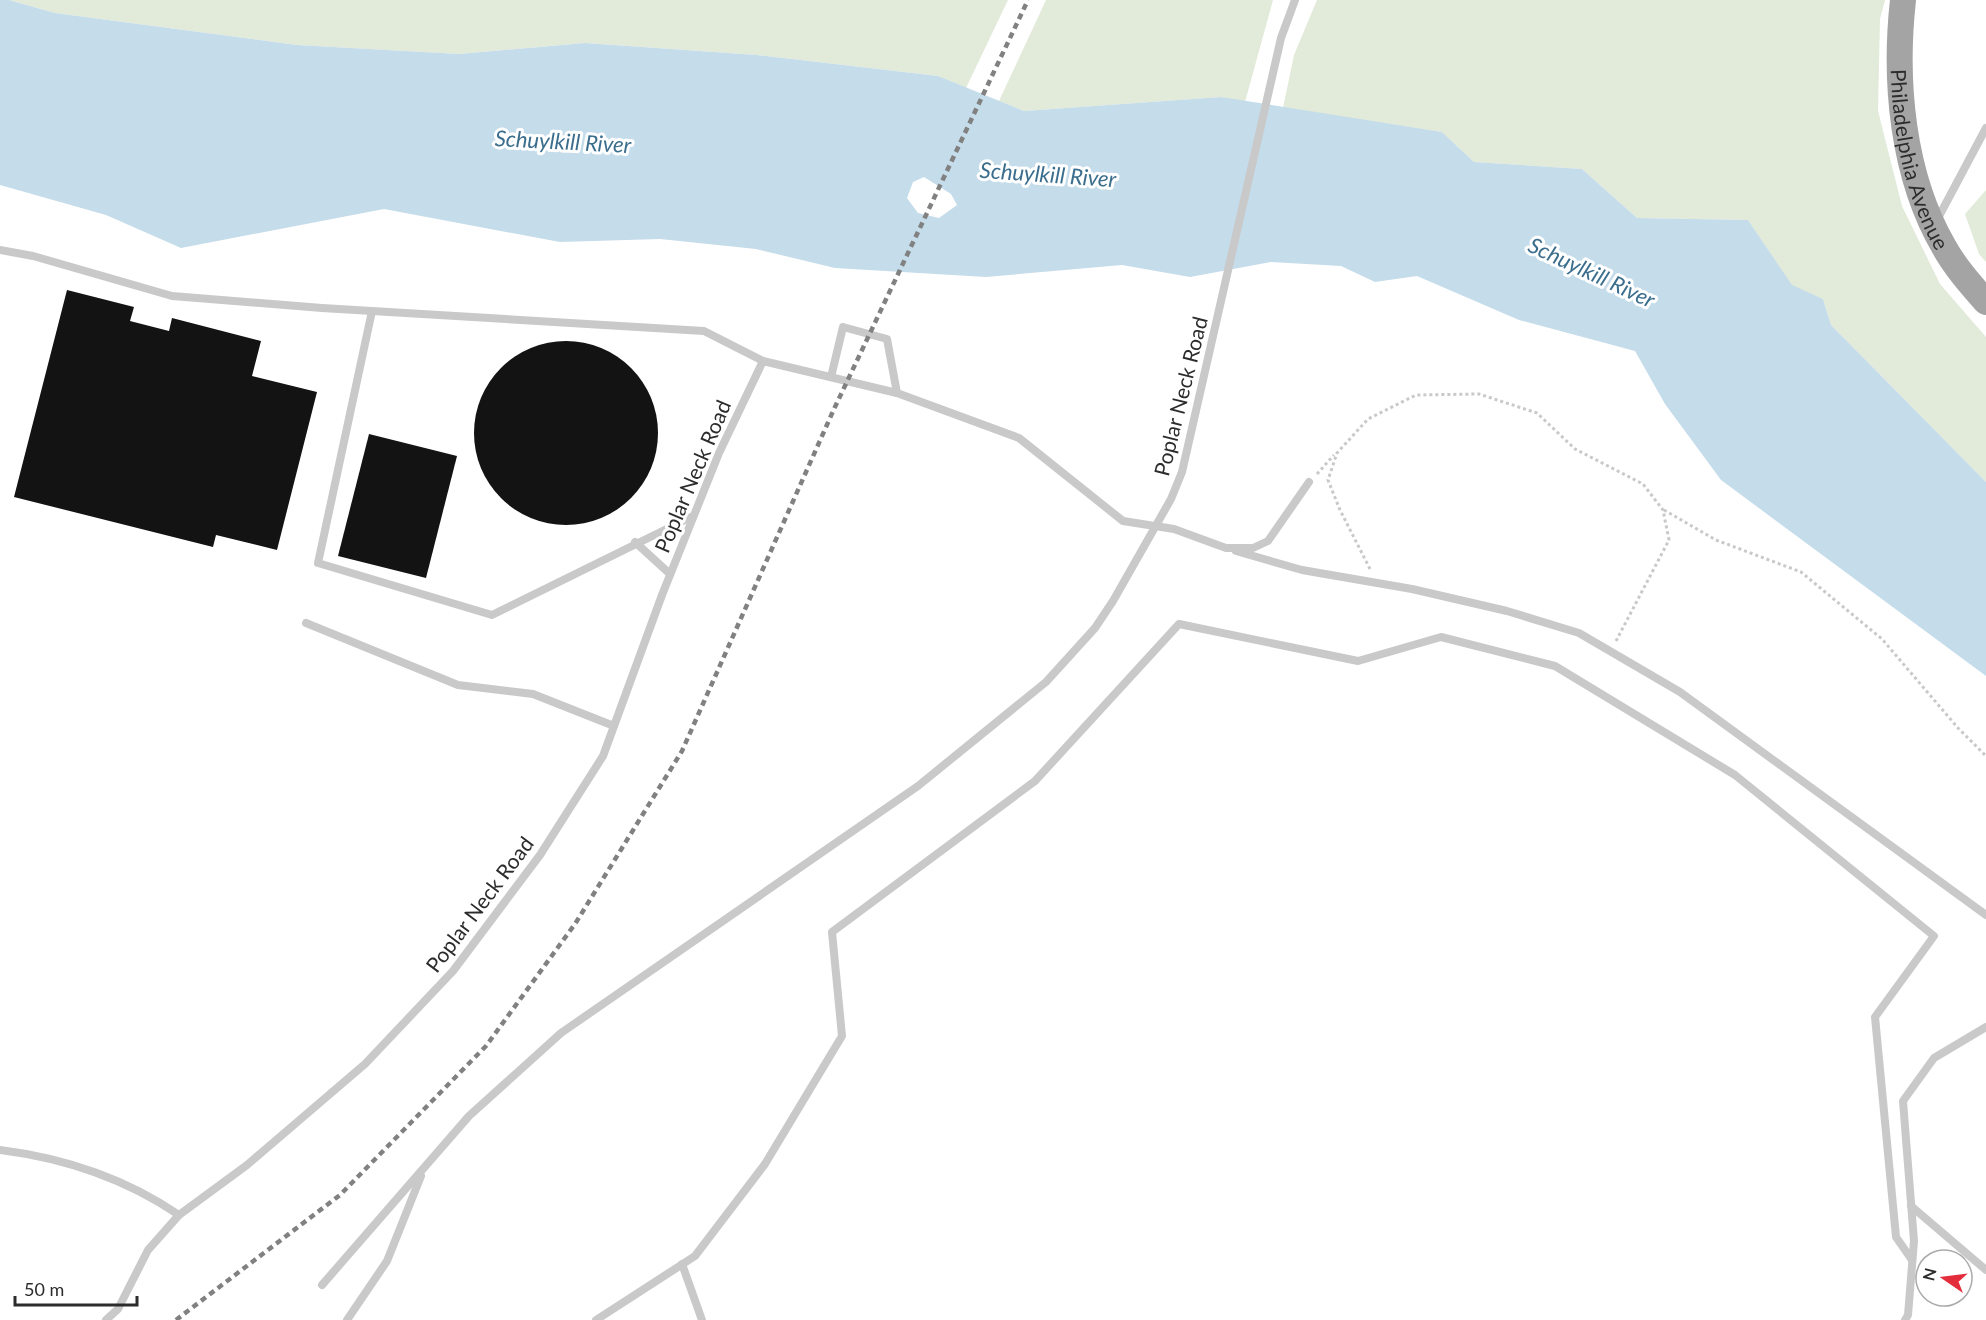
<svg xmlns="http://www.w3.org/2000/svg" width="1986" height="1320" viewBox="0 0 1986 1320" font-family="Lato,sans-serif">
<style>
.green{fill:#e2ead9}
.water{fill:#c5dcea;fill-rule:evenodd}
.building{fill:#131313}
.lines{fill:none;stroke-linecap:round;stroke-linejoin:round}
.path{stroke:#c9c9c9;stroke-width:3;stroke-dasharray:3 3;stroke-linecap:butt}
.service{stroke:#c9c9c9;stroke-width:8}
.primary{stroke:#a4a4a4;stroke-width:26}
.rail{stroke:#818181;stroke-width:4.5;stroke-dasharray:6 4.5;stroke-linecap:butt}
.labels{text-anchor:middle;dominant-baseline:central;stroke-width:6;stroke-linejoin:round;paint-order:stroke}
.street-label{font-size:21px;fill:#2c2c2c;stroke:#fff}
.water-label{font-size:22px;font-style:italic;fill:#3b6e8d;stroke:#fff}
</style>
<rect width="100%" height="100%" fill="#fff"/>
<g class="green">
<path d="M 9,0 L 1008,0 L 966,88 L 938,76 L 757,55 L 585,43 L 459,54 L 297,45 L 55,13 Z"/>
<path d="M 1046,0 L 1273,0 L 1245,102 L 1221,97 L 1024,111 L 999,101 Z"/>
<path d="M 1317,0 L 1885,0 L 1880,19 L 1878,111 L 1902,206 L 1940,284 L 1986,337 L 1986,482 L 1831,325 L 1823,299 L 1792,286 L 1748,220 L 1637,218 L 1582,169 L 1474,162 L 1442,132 L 1283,108 L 1294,55 Z"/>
<path d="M 1986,190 L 1986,262 L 1979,254 L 1965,214 Z"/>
</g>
<path class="water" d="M 0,0 L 9,0 L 55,13 L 297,45 L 459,54 L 585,43 L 757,55 L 938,76 L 1024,111 L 1221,97 L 1442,132 L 1474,162 L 1582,169 L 1637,218 L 1748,220 L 1792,285 L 1823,299 L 1831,325 L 1986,482 L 1986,676 L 1721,480 L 1665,404 L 1635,351 L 1519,320 L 1417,276 L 1375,282 L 1341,266 L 1271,262 L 1190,277 L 1122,265 L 986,277 L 835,268 L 756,249 L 660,239 L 560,242 L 384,209 L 181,248 L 106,215 L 0,185 ZM 924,177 L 951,194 L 957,205 L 939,218 L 918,213 L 907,198 L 913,182 Z"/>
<g class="building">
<path d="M 67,290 L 134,307 L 130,321 L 169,331 L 172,318 L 261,341 L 252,376 L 317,392 L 277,550 L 216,535 L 213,547 L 14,497 Z"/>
<circle cx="566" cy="433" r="92"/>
<path d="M 369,434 L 457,456 L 426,578 L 338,556 Z"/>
</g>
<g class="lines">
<g class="path">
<path d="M 1317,474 L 1334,455"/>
<path d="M 1664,510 L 1716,540 L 1801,572 L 1882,639 L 1958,728 L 1986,756"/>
<path d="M 1370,569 L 1340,510 L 1328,480 L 1337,453 L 1368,419 L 1416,395 L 1479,394 L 1537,413 L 1575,449 L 1643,484 L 1663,510 L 1669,540 L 1616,641"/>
</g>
<g class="service">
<path d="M 1937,220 L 1986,128"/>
<path d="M 0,250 L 33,256 L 172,296 L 322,308 L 704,331 L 763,361"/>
<path d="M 372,311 L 318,563 L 492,615 L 693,516"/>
<path d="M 831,377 L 843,327 L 887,339 L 897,393"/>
<path d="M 635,542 L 670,574"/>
<path d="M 1236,551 L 1302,570 L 1412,589 L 1507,611 L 1579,633 L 1680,692 L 1986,915"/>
<path d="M 306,623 L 458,685 L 533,694 L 614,726"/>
<path d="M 0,1150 C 64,1158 126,1179 179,1215"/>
<path d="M 1911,1206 L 1986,1270"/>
<path d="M 682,1264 L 702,1320"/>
<path d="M 322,1285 L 469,1116 L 561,1033 L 918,786 L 1046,682 L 1095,628 L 1113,601 L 1171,499 L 1182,472 L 1281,38 L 1295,0"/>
<path d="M 106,1320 L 118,1309 L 148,1250 L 179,1215 L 247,1165 L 365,1064 L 453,971 L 540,855 L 603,756 L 662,595 L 719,453 L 763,361 L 897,393 L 1019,438 L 1123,521 L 1174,529 L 1226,548 L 1253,548 L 1268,541 L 1309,482"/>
<path d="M 347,1320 L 387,1261 L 421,1176"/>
<path d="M 596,1320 L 695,1256 L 765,1164 L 842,1036 L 832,932 L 1035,781 L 1179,624 L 1358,661 L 1441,637 L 1555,666 L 1735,775 L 1934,936 L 1875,1017 L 1896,1237 L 1912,1260"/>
<path d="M 1905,1320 L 1908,1315 L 1914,1241 L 1903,1101 L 1934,1058 L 1986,1027"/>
</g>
<path class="primary" id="s1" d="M 1903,0 C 1894,81 1902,175 1944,247 C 1955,267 1971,285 1986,302"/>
<path class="rail" d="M 176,1320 L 340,1195 L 486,1046 L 575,924 L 682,751 L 834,409 L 1028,0"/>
</g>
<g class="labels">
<g class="street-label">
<text stroke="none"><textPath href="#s1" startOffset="162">Philadelphia Avenue</textPath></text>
<text transform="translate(1180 396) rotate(-76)">Poplar Neck Road</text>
<text transform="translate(692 476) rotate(-67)">Poplar Neck Road</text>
<text transform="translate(479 904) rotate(-53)">Poplar Neck Road</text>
</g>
<g class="water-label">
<text transform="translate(563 141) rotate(3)">Schuylkill River</text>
<text transform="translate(1048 174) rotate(4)">Schuylkill River</text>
<text transform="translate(1592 272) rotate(25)">Schuylkill River</text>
</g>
</g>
<g transform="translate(1944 1278) rotate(284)"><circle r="28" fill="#ffffff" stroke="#ababab" stroke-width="1.5"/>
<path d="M0-4.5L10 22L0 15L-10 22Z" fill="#e42d3c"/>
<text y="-9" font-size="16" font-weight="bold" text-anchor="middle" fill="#2c2c2c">N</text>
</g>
<path d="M15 1296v9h122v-9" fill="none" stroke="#2c2c2c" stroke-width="3"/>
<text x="24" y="1296" font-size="18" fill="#2c2c2c" stroke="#ffffff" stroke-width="4.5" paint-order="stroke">50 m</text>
</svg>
